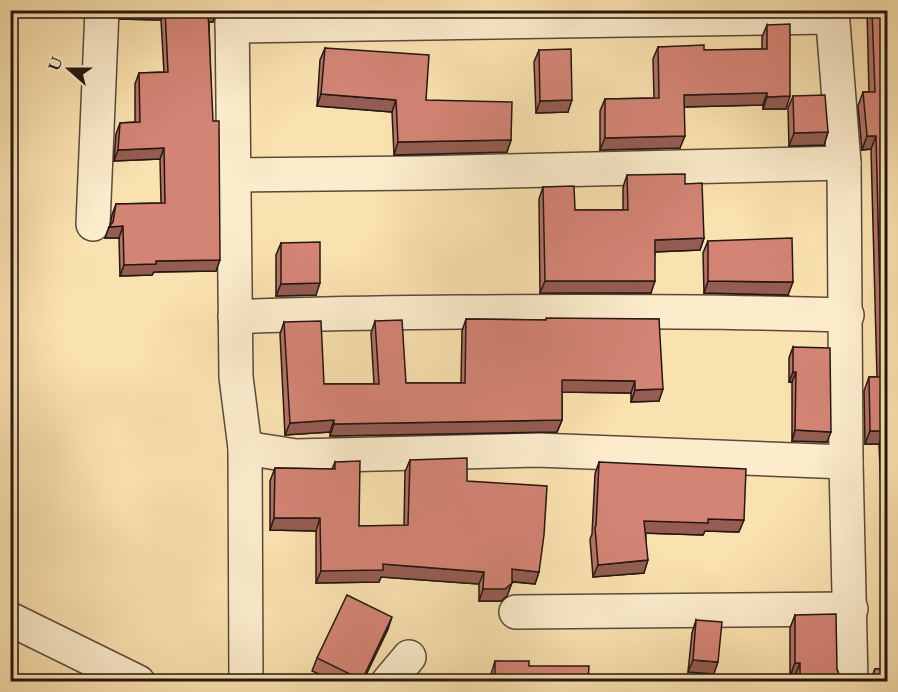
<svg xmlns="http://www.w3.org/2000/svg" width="898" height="692" viewBox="0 0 898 692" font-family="Cardo,serif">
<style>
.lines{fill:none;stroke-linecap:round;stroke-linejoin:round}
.minor-casing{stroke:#5a4a3a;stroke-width:36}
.minor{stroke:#fceccc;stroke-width:33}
.wall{fill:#b57265;stroke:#251712;stroke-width:1.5}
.shaded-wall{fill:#945c52;stroke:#251712;stroke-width:1.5}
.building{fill:#d38475;stroke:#251712;stroke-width:1.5}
</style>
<rect width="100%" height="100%" fill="#fae2b0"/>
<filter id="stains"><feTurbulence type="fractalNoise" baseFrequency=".00333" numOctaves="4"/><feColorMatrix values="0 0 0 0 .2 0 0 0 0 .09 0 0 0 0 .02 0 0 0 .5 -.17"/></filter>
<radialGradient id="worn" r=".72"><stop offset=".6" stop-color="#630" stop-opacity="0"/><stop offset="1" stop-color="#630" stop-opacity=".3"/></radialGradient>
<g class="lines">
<g class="minor-casing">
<g id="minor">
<path d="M 232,10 L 236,377 L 245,448 L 246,682"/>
<path d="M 832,10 L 844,163 L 846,462 L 851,682"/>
<path d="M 232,26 L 832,17"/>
<path d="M 234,175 L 420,173 L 844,163"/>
<path d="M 93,224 L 102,10"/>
<path d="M 235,317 C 309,313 384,313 459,312 C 588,311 717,311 847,315"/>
<path d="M 245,448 L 296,456 L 537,450 L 846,462"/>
<path d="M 516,612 L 851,609"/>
<path d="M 10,619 L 138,682"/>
<path d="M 388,682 L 409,657"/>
</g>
</g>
<use href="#minor" class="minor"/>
</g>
<g class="wall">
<path d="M 120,10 L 217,10 L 213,22 L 209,22 L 216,271 L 154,272 L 152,275 L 120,276 L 119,238 L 105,238 L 110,225 L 112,215 L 116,204 L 161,203 L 160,159 L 114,161 L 116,134 L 120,123 L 135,122 L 135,84 L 139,73 L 164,72 L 161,20 L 120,19 Z"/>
<path d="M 867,10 L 888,10 L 888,681 L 871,679 L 875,669 L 884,669 L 885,593 L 879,444 L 865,444 L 864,391 L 869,377 L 877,377 L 871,149 L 862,150 L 858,106 L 863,92 L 869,92 Z"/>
<path d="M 767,25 L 786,109 L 763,109 L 763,105 L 684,107 L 680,148 L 600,150 L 600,111 L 605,99 L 654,98 L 653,59 L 658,47 L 704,50 L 762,49 L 762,37 Z"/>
<path d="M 325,48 L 426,100 L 511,140 L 507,152 L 394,155 L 392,112 L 317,106 L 320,60 Z"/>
<path d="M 539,50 L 568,112 L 536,113 L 534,62 Z"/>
<path d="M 793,96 L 828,132 L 824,145 L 789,146 L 788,108 Z"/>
<path d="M 627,175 L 685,184 L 704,238 L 700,250 L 655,252 L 651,293 L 540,293 L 539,199 L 543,187 L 575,210 L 623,210 L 623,187 Z"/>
<path d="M 708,241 L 788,295 L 704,293 L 703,253 Z"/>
<path d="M 281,243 L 316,295 L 276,296 L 276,255 Z"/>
<path d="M 466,319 L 545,320 L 659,319 L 659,401 L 631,402 L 631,393 L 562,392 L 562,420 L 557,432 L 330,436 L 330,432 L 285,435 L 280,334 L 284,322 L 324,384 L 374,384 L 371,333 L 375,321 L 406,383 L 461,383 L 462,331 Z"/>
<path d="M 793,347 L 827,442 L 792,441 L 792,382 L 789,382 L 789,358 Z"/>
<path d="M 410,460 L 467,481 L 539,572 L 535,584 L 512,582 L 507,596 L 501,601 L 479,601 L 479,584 L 381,577 L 379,582 L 316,583 L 316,531 L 270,530 L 270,481 L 275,468 L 332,469 L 335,462 L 359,526 L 404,526 L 405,472 Z"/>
<path d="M 599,462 L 739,532 L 705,531 L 703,535 L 646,533 L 644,573 L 593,577 L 590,539 L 592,534 L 595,474 Z"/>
<path d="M 795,615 L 837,669 L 840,678 L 844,681 L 795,681 L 795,676 L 790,676 L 790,628 Z"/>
<path d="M 696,620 L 714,674 L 688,672 L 692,633 Z"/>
<path d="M 388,629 L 363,681 L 335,681 L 312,671 L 317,658 Z"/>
<path d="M 495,661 L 529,666 L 588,681 L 491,681 L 491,674 Z"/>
</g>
<g class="shaded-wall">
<path d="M 123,10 L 165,10 L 161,20 L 120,19 Z"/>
<path d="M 208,10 L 217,11 L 213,22 L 204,21 Z"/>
<path d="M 767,93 L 763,105 L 680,107 L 684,95 Z"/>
<path d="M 321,94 L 396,100 L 392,112 L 317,106 Z"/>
<path d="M 790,96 L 786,109 L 763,109 L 767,97 Z"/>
<path d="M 572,100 L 568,112 L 536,113 L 540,101 Z"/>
<path d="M 828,132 L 824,145 L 789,146 L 794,133 Z"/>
<path d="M 685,136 L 680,148 L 600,150 L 605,138 Z"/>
<path d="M 867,136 L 876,136 L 871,149 L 862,150 Z"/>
<path d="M 511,140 L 507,152 L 394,155 L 398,142 Z"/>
<path d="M 164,148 L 160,159 L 114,161 L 118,150 Z"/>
<path d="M 123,226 L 119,238 L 105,238 L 109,227 Z"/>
<path d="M 704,238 L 700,250 L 651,252 L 655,240 Z"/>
<path d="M 220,260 L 216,271 L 154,272 L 152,275 L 120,276 L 124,265 L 156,261 Z"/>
<path d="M 545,281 L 655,281 L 651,293 L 540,293 Z"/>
<path d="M 708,281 L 793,282 L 788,295 L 704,293 Z"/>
<path d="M 320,283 L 316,295 L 276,296 L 281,284 Z"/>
<path d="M 793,372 L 796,372 L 792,382 L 789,382 Z"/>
<path d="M 562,380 L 635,381 L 631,393 L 557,392 Z"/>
<path d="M 663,389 L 659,401 L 631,402 L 635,390 Z"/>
<path d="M 334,420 L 330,432 L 285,435 L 290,423 Z"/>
<path d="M 562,420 L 557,432 L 330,436 L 334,424 Z"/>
<path d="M 795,430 L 831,432 L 827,442 L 792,441 Z"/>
<path d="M 870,431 L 884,431 L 879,444 L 865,444 Z"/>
<path d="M 274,518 L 320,518 L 316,531 L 270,530 Z"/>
<path d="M 708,519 L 744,520 L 739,532 L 705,531 L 703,535 L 640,533 L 644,521 Z"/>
<path d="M 648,560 L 644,573 L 593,577 L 598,565 Z"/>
<path d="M 383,564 L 484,572 L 479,584 L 381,577 L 379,582 L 316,583 L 321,571 Z"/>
<path d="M 512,569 L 539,572 L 535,584 L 508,581 Z"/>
<path d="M 512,583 L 507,596 L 501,601 L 479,601 L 483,589 Z"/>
<path d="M 392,617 L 388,629 L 363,681 L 361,681 Z"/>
<path d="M 693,660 L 718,662 L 714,674 L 688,672 Z"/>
<path d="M 795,663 L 800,663 L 795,676 L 790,676 Z"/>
</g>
<g class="building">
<path d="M 165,10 L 208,10 L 213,121 L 219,121 L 220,260 L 156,261 L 156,264 L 124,265 L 123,226 L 109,227 L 113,222 L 116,204 L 165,203 L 164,148 L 118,150 L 120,123 L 140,122 L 139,73 L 168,72 Z"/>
<path d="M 872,10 L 888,10 L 888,514 L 884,431 L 870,431 L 869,377 L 882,377 L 876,136 L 867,136 L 863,92 L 875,92 Z"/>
<path d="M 790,24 L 790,96 L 767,97 L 767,93 L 684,95 L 685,136 L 605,138 L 605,99 L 659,98 L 658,47 L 704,45 L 704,50 L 767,49 L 767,25 Z"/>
<path d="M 325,48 L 429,55 L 426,100 L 512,102 L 511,140 L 398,142 L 396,100 L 321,94 Z"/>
<path d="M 571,49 L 572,100 L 540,101 L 539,50 Z"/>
<path d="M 825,95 L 828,132 L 794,133 L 793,96 Z"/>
<path d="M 685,174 L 685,184 L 702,183 L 704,238 L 655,240 L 655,281 L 545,281 L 543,187 L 574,186 L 575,210 L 628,210 L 627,175 Z"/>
<path d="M 792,238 L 793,282 L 708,281 L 708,241 Z"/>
<path d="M 320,242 L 320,283 L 281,284 L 281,243 Z"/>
<path d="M 546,318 L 659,319 L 663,389 L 635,390 L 635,381 L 562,380 L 562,420 L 334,424 L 334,420 L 290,423 L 284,322 L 321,321 L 324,384 L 379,384 L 375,321 L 402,320 L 406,383 L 465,383 L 466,319 L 546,320 Z"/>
<path d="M 793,347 L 830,348 L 831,432 L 795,430 L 796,372 L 793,372 Z"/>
<path d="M 467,458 L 467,481 L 547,486 L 544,535 L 539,572 L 512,569 L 512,583 L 505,589 L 483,589 L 484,572 L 383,564 L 383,570 L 321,571 L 320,518 L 274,518 L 275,468 L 335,469 L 335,462 L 360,461 L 359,526 L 408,525 L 410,460 Z"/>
<path d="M 599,462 L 746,469 L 744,520 L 708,519 L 708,523 L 644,521 L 648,560 L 598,565 L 595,527 L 596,526 Z"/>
<path d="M 347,595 L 392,617 L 362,680 L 317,658 Z"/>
<path d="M 836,614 L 837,669 L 840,678 L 844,681 L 800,681 L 800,663 L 795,663 L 795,615 Z"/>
<path d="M 696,620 L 722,622 L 718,662 L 693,660 Z"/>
<path d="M 495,661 L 529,661 L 529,666 L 589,666 L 588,681 L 495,681 Z"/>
<path d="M 875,669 L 888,669 L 888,681 L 868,681 L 872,678 Z"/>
</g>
<rect width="898" height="692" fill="none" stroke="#fae2b0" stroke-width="36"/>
<rect x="12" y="12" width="874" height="668" fill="none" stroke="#251712" stroke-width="3"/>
<rect x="18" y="18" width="862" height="656" fill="none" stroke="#251712" stroke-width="1.5"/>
<g transform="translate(69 69) rotate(291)" stroke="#fceccc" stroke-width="4.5" paint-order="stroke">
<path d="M0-4.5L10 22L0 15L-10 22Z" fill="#251712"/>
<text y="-9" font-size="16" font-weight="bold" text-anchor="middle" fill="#251712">U</text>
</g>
<rect width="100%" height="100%" filter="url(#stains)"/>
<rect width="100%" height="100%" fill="url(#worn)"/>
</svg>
